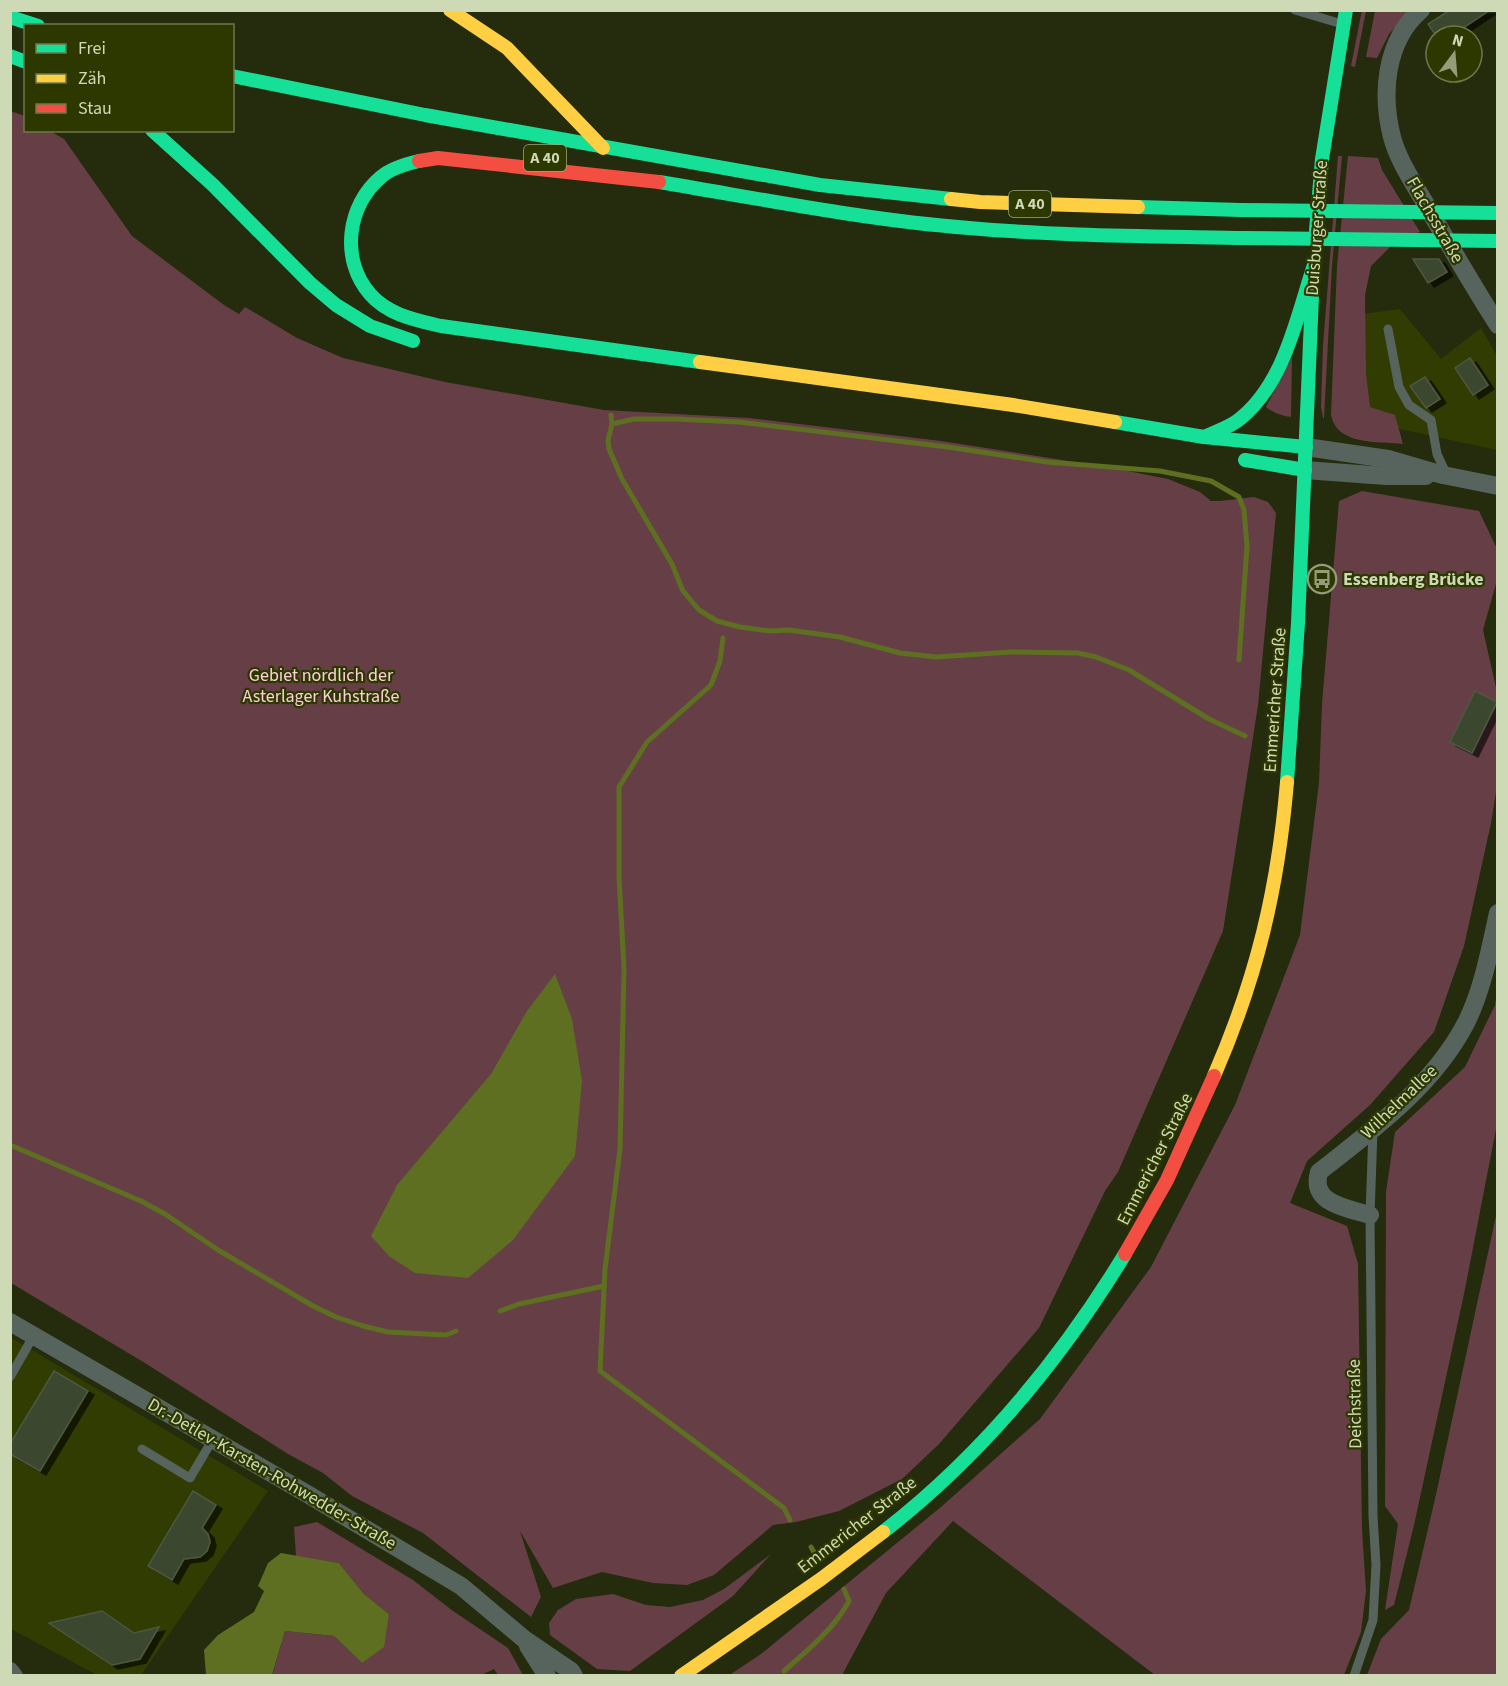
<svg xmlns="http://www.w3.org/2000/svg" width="1508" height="1686" viewBox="0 0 1508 1686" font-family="'Source Sans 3',sans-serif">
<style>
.built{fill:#313c02}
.green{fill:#663f46}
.water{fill:#5e6f22}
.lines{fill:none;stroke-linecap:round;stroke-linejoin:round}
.stream{stroke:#5e6f22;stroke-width:5}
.building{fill:#3a462d;stroke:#4d5840;stroke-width:1.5;filter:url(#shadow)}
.lane{stroke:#57645e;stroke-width:9}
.street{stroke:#57645e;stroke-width:18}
.fast{stroke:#16e098;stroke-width:14}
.slow{stroke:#ffcf43;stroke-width:14}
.jam{stroke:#f24e42;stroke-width:14}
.fast-bridge{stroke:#16e098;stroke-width:14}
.labels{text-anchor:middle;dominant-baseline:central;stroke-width:4.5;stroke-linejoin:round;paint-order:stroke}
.shield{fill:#2d3800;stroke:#9ea97f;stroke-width:1.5}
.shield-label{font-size:16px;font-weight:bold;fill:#ced9b6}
.street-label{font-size:18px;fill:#ced9b6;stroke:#2d3800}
.poi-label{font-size:18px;font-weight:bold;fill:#ced9b6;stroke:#2d3800;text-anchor:start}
.park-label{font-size:18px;fill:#fecfdb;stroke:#2d3800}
</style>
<defs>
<filter id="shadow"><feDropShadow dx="6" dy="4" stdDeviation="0" flood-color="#0009"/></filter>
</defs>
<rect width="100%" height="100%" fill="#252b0d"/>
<g class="built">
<path d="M 1400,309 L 1441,359 L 1481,328 L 1497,356 L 1497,450 L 1358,420 L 1355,315 Z"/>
<path d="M 10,1337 L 268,1491 L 141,1675 L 97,1675 L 11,1629 Z"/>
</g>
<g class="green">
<path d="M 1362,10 L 1366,11 L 1355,67 L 1351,66 Z"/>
<path d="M 1375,11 L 1411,11 L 1389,34 L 1377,58 L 1366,57 Z"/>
<path d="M 10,111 L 25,116 L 26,130 L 50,131 L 64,139 L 132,236 L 224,305 L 239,314 L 245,307 L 297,338 L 343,358 L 445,382 L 604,410 L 749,418 L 941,441 L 1113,468 L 1168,479 L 1200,492 L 1211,501 L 1220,501 L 1254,497 L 1268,502 L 1276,513 L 1258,705 L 1223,931 L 1118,1172 L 1105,1191 L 1039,1328 L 939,1444 L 902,1479 L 839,1511 L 796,1522 L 773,1525 L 714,1575 L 687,1585 L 653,1583 L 602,1572 L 553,1588 L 520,1531 L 541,1597 L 531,1617 L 423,1533 L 352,1496 L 323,1473 L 288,1454 L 145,1363 L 11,1283 Z"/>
<path d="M 1338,156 L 1342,156 L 1332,266 L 1324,418 L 1323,418 L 1321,407 L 1323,346 Z"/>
<path d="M 1348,156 L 1378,158 L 1382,170 L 1420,232 L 1395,242 L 1371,266 L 1365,295 L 1366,374 L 1370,407 L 1395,415 L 1403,444 C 1378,441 1337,446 1331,415 L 1337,266 Z"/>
<path d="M 1292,357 L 1291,417 C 1281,416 1274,413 1266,407 Z"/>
<path d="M 1362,491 L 1479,511 L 1497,549 L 1497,580 L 1483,630 L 1497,692 L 1498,780 L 1491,823 L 1464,946 L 1434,1032 L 1370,1105 L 1307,1161 L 1290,1203 L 1347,1226 L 1358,1264 L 1362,1529 L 1366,1591 L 1361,1632 L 1344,1675 L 1155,1675 L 953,1521 L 886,1593 L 842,1675 L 728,1676 L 761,1654 L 941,1507 L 1040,1419 L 1151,1267 L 1235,1105 L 1300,935 L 1319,783 L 1322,704 L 1339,501 Z"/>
<path d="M 1497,991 L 1497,1124 L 1464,1294 L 1414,1525 L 1394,1605 L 1385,1610 L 1398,1524 L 1385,1506 L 1386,1192 L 1395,1132 L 1465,1067 L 1495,1005 Z"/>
<path d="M 1497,1211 L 1497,1675 L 1367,1675 L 1381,1639 L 1409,1610 L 1435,1499 Z"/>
<path d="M 317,1522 L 413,1580 L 453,1611 L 508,1648 L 523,1675 L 498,1675 L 494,1669 L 479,1676 L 272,1676 L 285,1631 L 334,1636 L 362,1663 L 389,1614 L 364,1594 L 339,1563 L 296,1556 L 294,1527 Z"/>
<path d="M 771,1554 L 733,1596 L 630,1671 L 597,1669 L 550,1635 L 549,1623 L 558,1610 L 576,1599 L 613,1594 L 646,1605 L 670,1607 L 703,1600 L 724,1589 Z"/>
</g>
<g class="water">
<path d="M 555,974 L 572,1019 L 582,1081 L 575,1156 L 513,1240 L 468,1278 L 415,1273 L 389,1256 L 371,1236 L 397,1185 L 491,1074 L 527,1011 Z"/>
<path d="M 281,1553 L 339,1563 L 364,1594 L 389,1614 L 384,1647 L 362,1663 L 334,1636 L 285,1631 L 272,1675 L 206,1675 L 204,1650 L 218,1635 L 254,1612 L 264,1591 L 258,1586 L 268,1563 Z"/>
</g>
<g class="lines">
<g class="stream">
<path d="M 611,415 L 612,424 L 608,440 L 609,449 L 622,479 L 672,564 L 683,591 L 699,610 L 717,621 L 740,627 L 770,631 L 789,630 L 840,637 L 900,653 L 936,657 L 1011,652 L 1078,653 L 1096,657 L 1129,670 L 1209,719 L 1245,736"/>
<path d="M 612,424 L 634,419 L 677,419 L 739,422 L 948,447 L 1047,462 L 1160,471 L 1211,481 L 1239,497 L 1244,510 L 1247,546 L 1239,660"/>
<path d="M 723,638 L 720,661 L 711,685 L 647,742 L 619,787 L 619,877 L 624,969 L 620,1149 L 605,1269 L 600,1371 L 784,1508 L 790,1520"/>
<path d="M 10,1145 L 141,1201 L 165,1214 L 218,1250 L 313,1306 L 336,1317 L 363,1326 L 388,1332 L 446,1335 L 456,1331"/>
<path d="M 500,1311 L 519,1304 L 604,1286"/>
<path d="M 811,1547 L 816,1556"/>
<path d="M 784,1671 C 808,1650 834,1629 849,1601 L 844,1589"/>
</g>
</g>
<g class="building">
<path d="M 1450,10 L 1490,10 L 1451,36 L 1436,36 L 1428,24 Z"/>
<path d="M 1413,259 L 1439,259 L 1447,272 L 1428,283 Z"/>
<path d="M 1470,358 L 1488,385 L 1473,395 L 1455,368 Z"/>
<path d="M 1425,377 L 1440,399 L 1426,408 L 1410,386 Z"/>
<path d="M 1475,691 L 1497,702 L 1472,753 L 1450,742 Z"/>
<path d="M 54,1371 L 88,1391 L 40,1471 L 10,1454 L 10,1444 Z"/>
<path d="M 193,1491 L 216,1505 L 202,1528 L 208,1534 L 210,1542 L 207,1551 L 200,1557 L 184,1559 L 172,1580 L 148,1566 Z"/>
<path d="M 102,1611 L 134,1633 L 159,1627 L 140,1659 L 112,1665 L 49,1623 Z"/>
</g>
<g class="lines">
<g class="lane">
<path d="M 1295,10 L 1342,24"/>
<path d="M 1388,329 L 1399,387 L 1409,405 L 1431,420 L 1437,454 L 1444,469 L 1443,475"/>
<path d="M 10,1377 L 34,1335"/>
<path d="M 142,1449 L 190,1478 L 213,1439"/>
<path d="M 1354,1676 L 1373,1620 L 1376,1565 L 1373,1516 L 1370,1215 L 1373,1130"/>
</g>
<g class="street">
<path d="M 1421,10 C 1385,41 1381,94 1392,137 C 1398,160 1413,182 1425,203 C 1449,244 1472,285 1498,325"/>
<path d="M 1306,447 L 1388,459 L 1443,475 L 1498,486"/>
<path d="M 1305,470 L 1386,476 L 1426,476"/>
<path d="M 1370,1215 C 1347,1208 1310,1204 1319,1172 C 1374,1129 1433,1086 1466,1023 C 1483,989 1490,949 1498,913"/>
<path d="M 10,1322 L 309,1495 L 461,1586 L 524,1639 L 571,1671 L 574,1676"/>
<path d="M 528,1646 L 547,1676"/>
<path d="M 10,1671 L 14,1676"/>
</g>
<g class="fast">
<path d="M 10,17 L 38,26"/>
<path d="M 10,56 L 26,62"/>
<path d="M 232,76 L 425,115 L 820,185 L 951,199"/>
<path d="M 152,130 L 213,185 L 310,283 L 336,305 L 370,326 L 413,341"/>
<path d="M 419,161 C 406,164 391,168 381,177 C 347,205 340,260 370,294 C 388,315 416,320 441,326 L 700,362"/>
<path d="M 659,182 C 762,199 865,220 969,228 C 1060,236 1151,236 1242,238"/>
<path d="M 1138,207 L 1241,210"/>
<path d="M 1316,230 L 1322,159 L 1346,10"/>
<path d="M 1115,422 L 1204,437 L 1306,447"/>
<path d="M 1204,437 C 1217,431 1231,427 1241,418 C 1285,382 1297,316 1314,265"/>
<path d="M 1245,460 L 1305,470"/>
<path d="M 1287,782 L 1298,623 L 1312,296"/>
<path d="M 883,1532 C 981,1456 1061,1359 1125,1254"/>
</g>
<g class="slow">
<path d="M 450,10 L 507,48 L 603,148"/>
<path d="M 951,199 L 980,202 L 1138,207"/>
<path d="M 700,362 L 1013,405 L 1115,422"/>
<path d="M 1214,1076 C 1257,977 1278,889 1287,782"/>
<path d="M 681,1676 L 821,1579 L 883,1532"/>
</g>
<g class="jam">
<path d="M 419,161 L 438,158 L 659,182"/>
<path d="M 1125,1254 L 1167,1180 L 1214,1076"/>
</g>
<g class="fast-bridge">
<path d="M 1241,210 L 1498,213"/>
<path d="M 1242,238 L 1498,241"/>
</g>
</g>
<defs>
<g id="bus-ring" transform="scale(1.5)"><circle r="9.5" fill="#2d3800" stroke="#939c7b" stroke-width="1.5"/><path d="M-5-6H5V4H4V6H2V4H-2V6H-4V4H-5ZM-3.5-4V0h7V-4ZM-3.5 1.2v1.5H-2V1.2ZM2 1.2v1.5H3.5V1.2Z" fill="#939c7b"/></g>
</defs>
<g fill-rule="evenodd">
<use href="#bus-ring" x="1322" y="579"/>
</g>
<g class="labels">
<g class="shield">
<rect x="524" y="145" width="42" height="26" rx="4.5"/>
<rect x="1009" y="191" width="42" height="26" rx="4.5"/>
</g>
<g class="shield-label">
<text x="545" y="158">A 40</text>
<text x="1030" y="204">A 40</text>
</g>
<g class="street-label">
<text transform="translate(1435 220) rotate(60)">Flachsstraße</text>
<text transform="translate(1317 228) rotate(-86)">Duisburger Straße</text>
<text transform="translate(1275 700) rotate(-86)">Emmericher Straße</text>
<text transform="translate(1399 1102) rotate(-44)">Wilhelmallee</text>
<text transform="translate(1155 1159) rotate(-63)">Emmericher Straße</text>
<text transform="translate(1355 1404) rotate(-91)">Deichstraße</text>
<text transform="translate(272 1474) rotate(30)">Dr.-Detlev-Karsten-Rohwedder-Straße</text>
<text transform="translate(857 1525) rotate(-38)">Emmericher Straße</text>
</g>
<g class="poi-label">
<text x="1343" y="579">Essenberg Brücke</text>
</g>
<g class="park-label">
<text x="321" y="675">Gebiet nördlich der<tspan x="321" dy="21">Asterlager Kuhstraße</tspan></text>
</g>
</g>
<rect width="1508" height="1686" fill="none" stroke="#ced9b6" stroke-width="24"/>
<rect x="24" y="24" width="210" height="108" fill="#2d3800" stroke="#6d7849" stroke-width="1.5"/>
<rect x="36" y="44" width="30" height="9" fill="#16e098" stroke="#6d7849" stroke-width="1.5"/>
<text x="78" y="54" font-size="18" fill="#ced9b6">Frei</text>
<rect x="36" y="74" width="30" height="9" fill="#ffcf43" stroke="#6d7849" stroke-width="1.5"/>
<text x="78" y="84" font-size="18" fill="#ced9b6">Zäh</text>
<rect x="36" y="104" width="30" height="9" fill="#f24e42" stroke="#6d7849" stroke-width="1.5"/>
<text x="78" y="114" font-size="18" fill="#ced9b6">Stau</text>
<g transform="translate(1454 54) rotate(16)"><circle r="28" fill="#2d3800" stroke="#6d7849" stroke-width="1.5"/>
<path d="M0-4.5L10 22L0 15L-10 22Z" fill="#939c7b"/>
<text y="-9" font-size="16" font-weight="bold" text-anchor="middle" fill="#ced9b6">N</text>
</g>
</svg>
